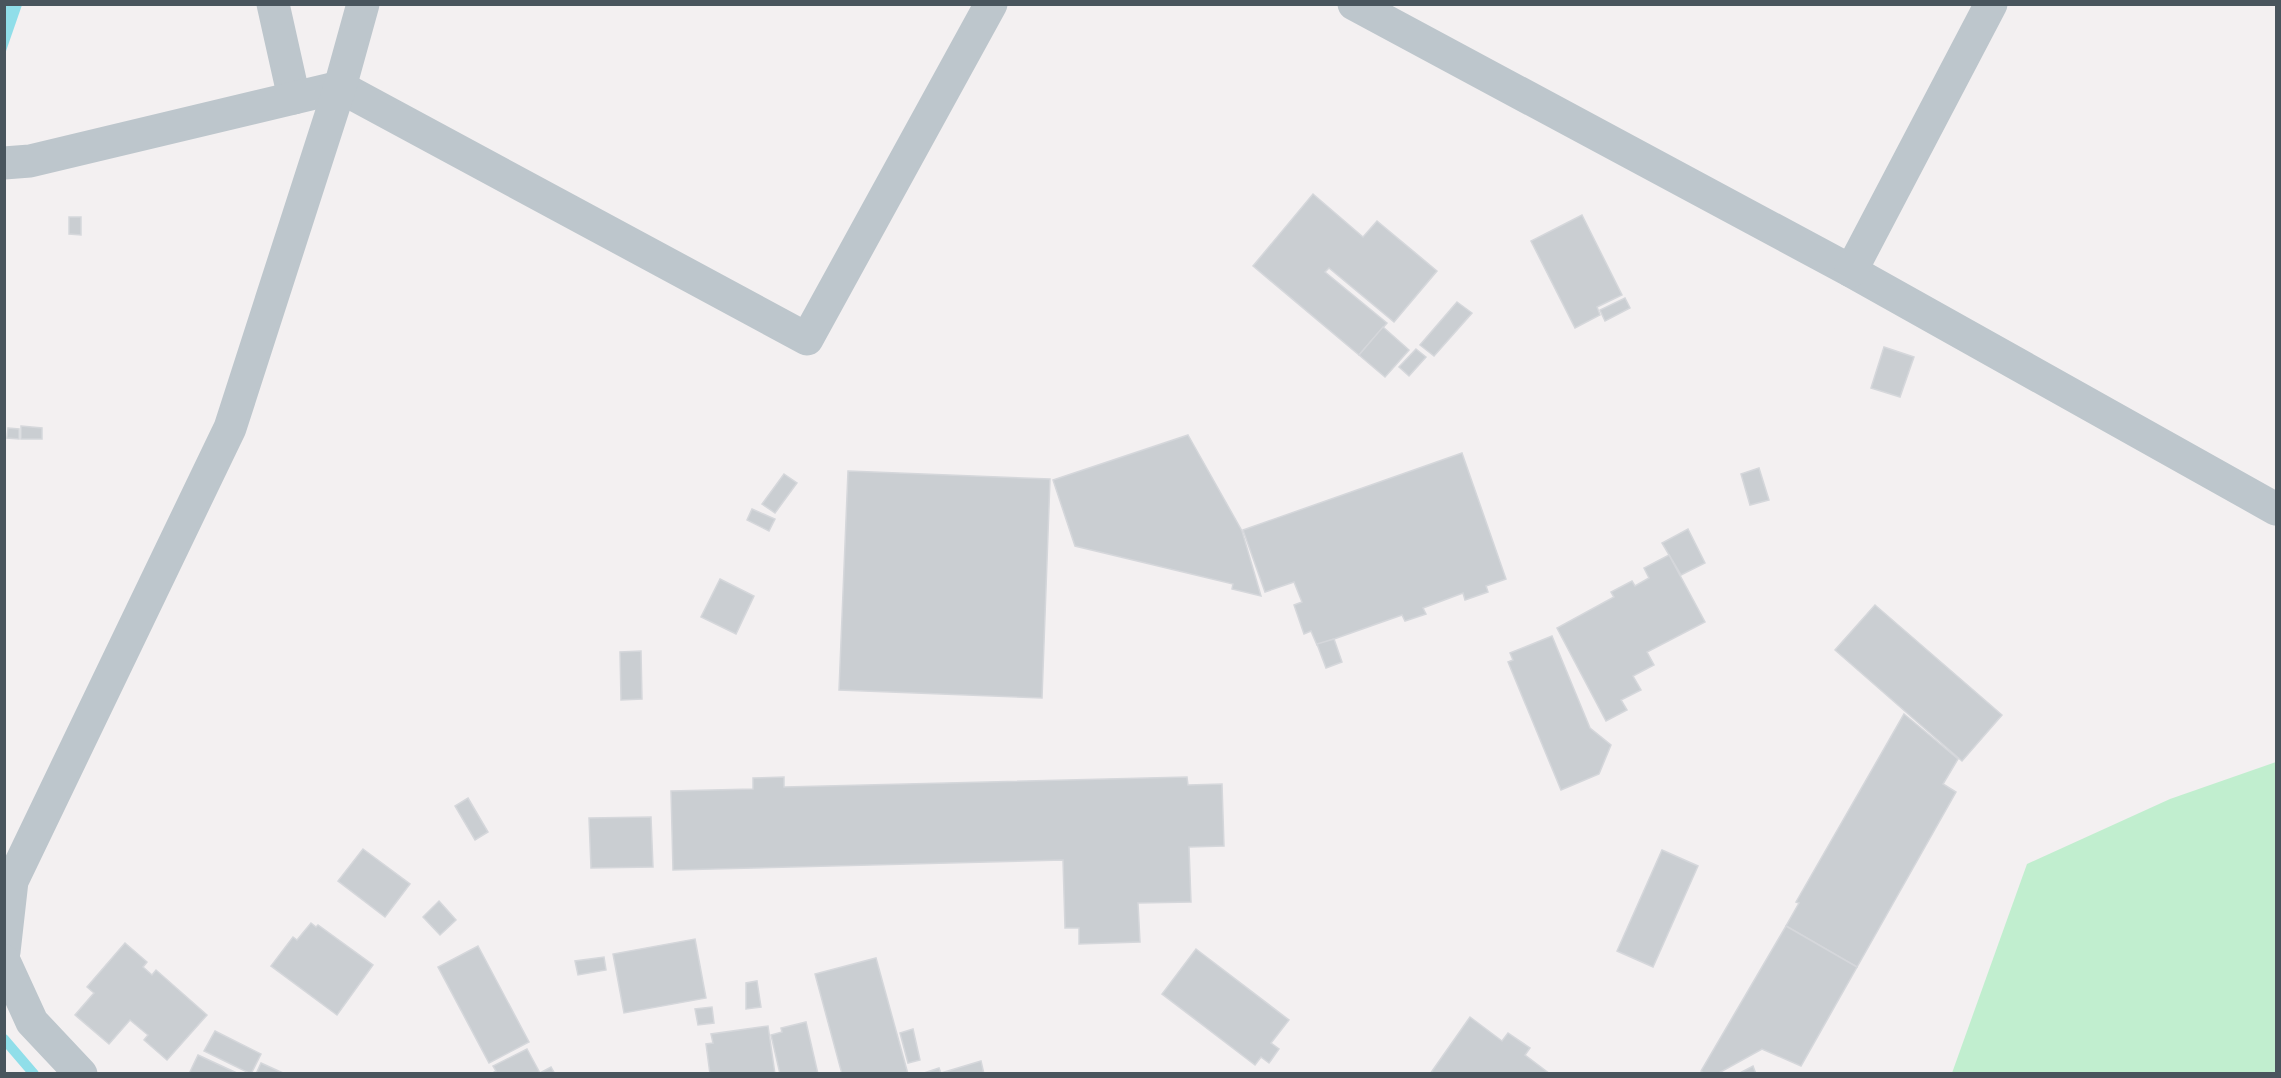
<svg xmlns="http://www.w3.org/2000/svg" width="2281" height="1078" viewBox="0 0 2281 1078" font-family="Mulish,sans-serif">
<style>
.green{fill:#c1eecf}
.water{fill:#90dee9}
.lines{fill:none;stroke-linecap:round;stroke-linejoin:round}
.stream{stroke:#90dee9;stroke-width:10}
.building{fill:#caced2;stroke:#d5d7db;stroke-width:1.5}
.minor{stroke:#bdc6cc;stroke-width:33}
.tertiary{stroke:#bdc6cc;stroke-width:33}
</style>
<rect width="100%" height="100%" fill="#f3f0f1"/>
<path class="green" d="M 2276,762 L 2276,1073 L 1952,1073 L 2027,864 L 2170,799 Z"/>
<path class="water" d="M 5,4 L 22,5 L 5,54 L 4,5 Z"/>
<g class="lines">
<path class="stream" d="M 4,1039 L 34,1074"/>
</g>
<g class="building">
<path d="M 1313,194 L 1363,237 L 1377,221 L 1437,271 L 1394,322 L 1329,268 L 1325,272 L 1387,323 L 1359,355 L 1253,266 Z"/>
<path d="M 1582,215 L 1622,295 L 1597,307 L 1600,315 L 1575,328 L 1531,241 Z"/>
<path d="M 69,217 L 81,217 L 81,235 L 69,234 Z"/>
<path d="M 1625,298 L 1630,308 L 1605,321 L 1600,310 Z"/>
<path d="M 1457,302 L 1472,313 L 1434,356 L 1420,345 Z"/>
<path d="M 1383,327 L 1409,350 L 1385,377 L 1359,355 Z"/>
<path d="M 1884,347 L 1914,357 L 1900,397 L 1871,388 Z"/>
<path d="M 1416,349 L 1426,357 L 1409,376 L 1399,367 Z"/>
<path d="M 21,426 L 42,428 L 42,439 L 21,439 Z"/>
<path d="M 8,428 L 19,429 L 19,439 L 7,438 Z"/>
<path d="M 1188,435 L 1242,531 L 1261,596 L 1232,589 L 1233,584 L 1075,546 L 1053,480 Z"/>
<path d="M 1462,453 L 1506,579 L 1486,586 L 1488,592 L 1465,600 L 1463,593 L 1423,608 L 1426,614 L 1405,621 L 1402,615 L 1317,645 L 1311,631 L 1304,634 L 1294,605 L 1302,602 L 1294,582 L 1265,592 L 1243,530 Z"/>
<path d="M 1759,468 L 1769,500 L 1750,505 L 1741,474 Z"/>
<path d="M 848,471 L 1050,479 L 1042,698 L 839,690 Z"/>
<path d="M 784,474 L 797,483 L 775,513 L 762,504 Z"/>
<path d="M 752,509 L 775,519 L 769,531 L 747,520 Z"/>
<path d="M 1688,529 L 1705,563 L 1681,575 L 1662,543 Z"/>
<path d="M 1669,555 L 1705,622 L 1647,652 L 1654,665 L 1633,676 L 1641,690 L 1621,700 L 1627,710 L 1606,721 L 1557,628 L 1614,597 L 1611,592 L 1632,581 L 1635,586 L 1649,578 L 1644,568 Z"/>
<path d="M 720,579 L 754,596 L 736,634 L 701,617 Z"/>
<path d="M 1875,605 L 2002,715 L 1962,761 L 1835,650 Z"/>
<path d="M 1552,636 L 1590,728 L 1611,745 L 1599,774 L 1561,790 L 1508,662 L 1513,660 L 1510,653 Z"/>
<path d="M 1334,639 L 1342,662 L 1326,668 L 1317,644 Z"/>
<path d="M 641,651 L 642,699 L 621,700 L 620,652 Z"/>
<path d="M 1904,714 L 1958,759 L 1943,784 L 1956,792 L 1857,967 L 1786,926 L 1799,903 L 1796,902 Z"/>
<path d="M 784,777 L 784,787 L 1187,777 L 1188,785 L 1222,784 L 1224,846 L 1189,847 L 1191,902 L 1138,903 L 1140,942 L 1079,944 L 1079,928 L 1065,928 L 1063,860 L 673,870 L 671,791 L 753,789 L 753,778 Z"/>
<path d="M 468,798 L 488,832 L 475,840 L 455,806 Z"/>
<path d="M 651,817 L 653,867 L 591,868 L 589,818 Z"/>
<path d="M 363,849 L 410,884 L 385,917 L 338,881 Z"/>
<path d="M 1662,850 L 1698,866 L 1653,967 L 1617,951 Z"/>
<path d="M 439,901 L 456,920 L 440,935 L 423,917 Z"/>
<path d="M 311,923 L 316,927 L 318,925 L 373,965 L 337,1015 L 271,966 L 293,937 L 297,940 Z"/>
<path d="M 1786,926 L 1857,967 L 1801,1066 L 1762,1049 L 1717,1074 L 1705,1074 L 1701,1071 Z"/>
<path d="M 695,939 L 706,998 L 624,1013 L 613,954 Z"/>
<path d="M 125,943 L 147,962 L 143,967 L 152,975 L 156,970 L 207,1015 L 167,1060 L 144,1040 L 148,1035 L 130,1020 L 109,1044 L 75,1015 L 94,993 L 87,987 Z"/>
<path d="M 478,946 L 529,1042 L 489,1063 L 438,967 Z"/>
<path d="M 1196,949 L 1289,1020 L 1271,1043 L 1279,1049 L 1269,1063 L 1261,1057 L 1255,1065 L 1162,994 Z"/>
<path d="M 604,957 L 606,970 L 578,975 L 575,961 Z"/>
<path d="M 876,958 L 908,1074 L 842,1074 L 815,974 Z"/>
<path d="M 757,981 L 761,1007 L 746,1009 L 746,983 Z"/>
<path d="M 712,1007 L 714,1023 L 698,1025 L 695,1009 Z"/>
<path d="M 1470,1017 L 1502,1041 L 1508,1033 L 1530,1048 L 1525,1055 L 1550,1074 L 1430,1074 Z"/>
<path d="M 806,1022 L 818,1074 L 780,1074 L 771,1035 L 782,1032 L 781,1028 Z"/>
<path d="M 768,1026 L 775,1074 L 710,1074 L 706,1044 L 713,1043 L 711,1034 Z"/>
<path d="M 913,1029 L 920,1060 L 908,1063 L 900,1033 Z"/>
<path d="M 215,1031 L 261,1054 L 251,1074 L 204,1051 Z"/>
<path d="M 527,1049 L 540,1073 L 551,1067 L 555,1074 L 491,1074 L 496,1071 L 493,1066 Z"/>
<path d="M 198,1055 L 239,1074 L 189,1074 Z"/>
<path d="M 981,1061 L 984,1074 L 921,1074 L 939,1068 L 941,1073 Z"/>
<path d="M 261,1063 L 283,1073 L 256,1074 Z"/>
<path d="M 1753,1066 L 1756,1074 L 1738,1074 Z"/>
</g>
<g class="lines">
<g class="minor">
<path d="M 273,4 L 294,98"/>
<path d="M 1354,4 L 1851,271 L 2276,509"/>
<path d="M 4,163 L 30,161 L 340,87 L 807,339 L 991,4"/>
<path d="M 1851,271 L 1991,4"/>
</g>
<g class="tertiary">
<path d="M 4,952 L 12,881 L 230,428 L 340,87 L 363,4"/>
<path d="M 4,961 L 32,1022 L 81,1074"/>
</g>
</g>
<rect width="2281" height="1078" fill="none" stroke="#49555d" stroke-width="12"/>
</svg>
